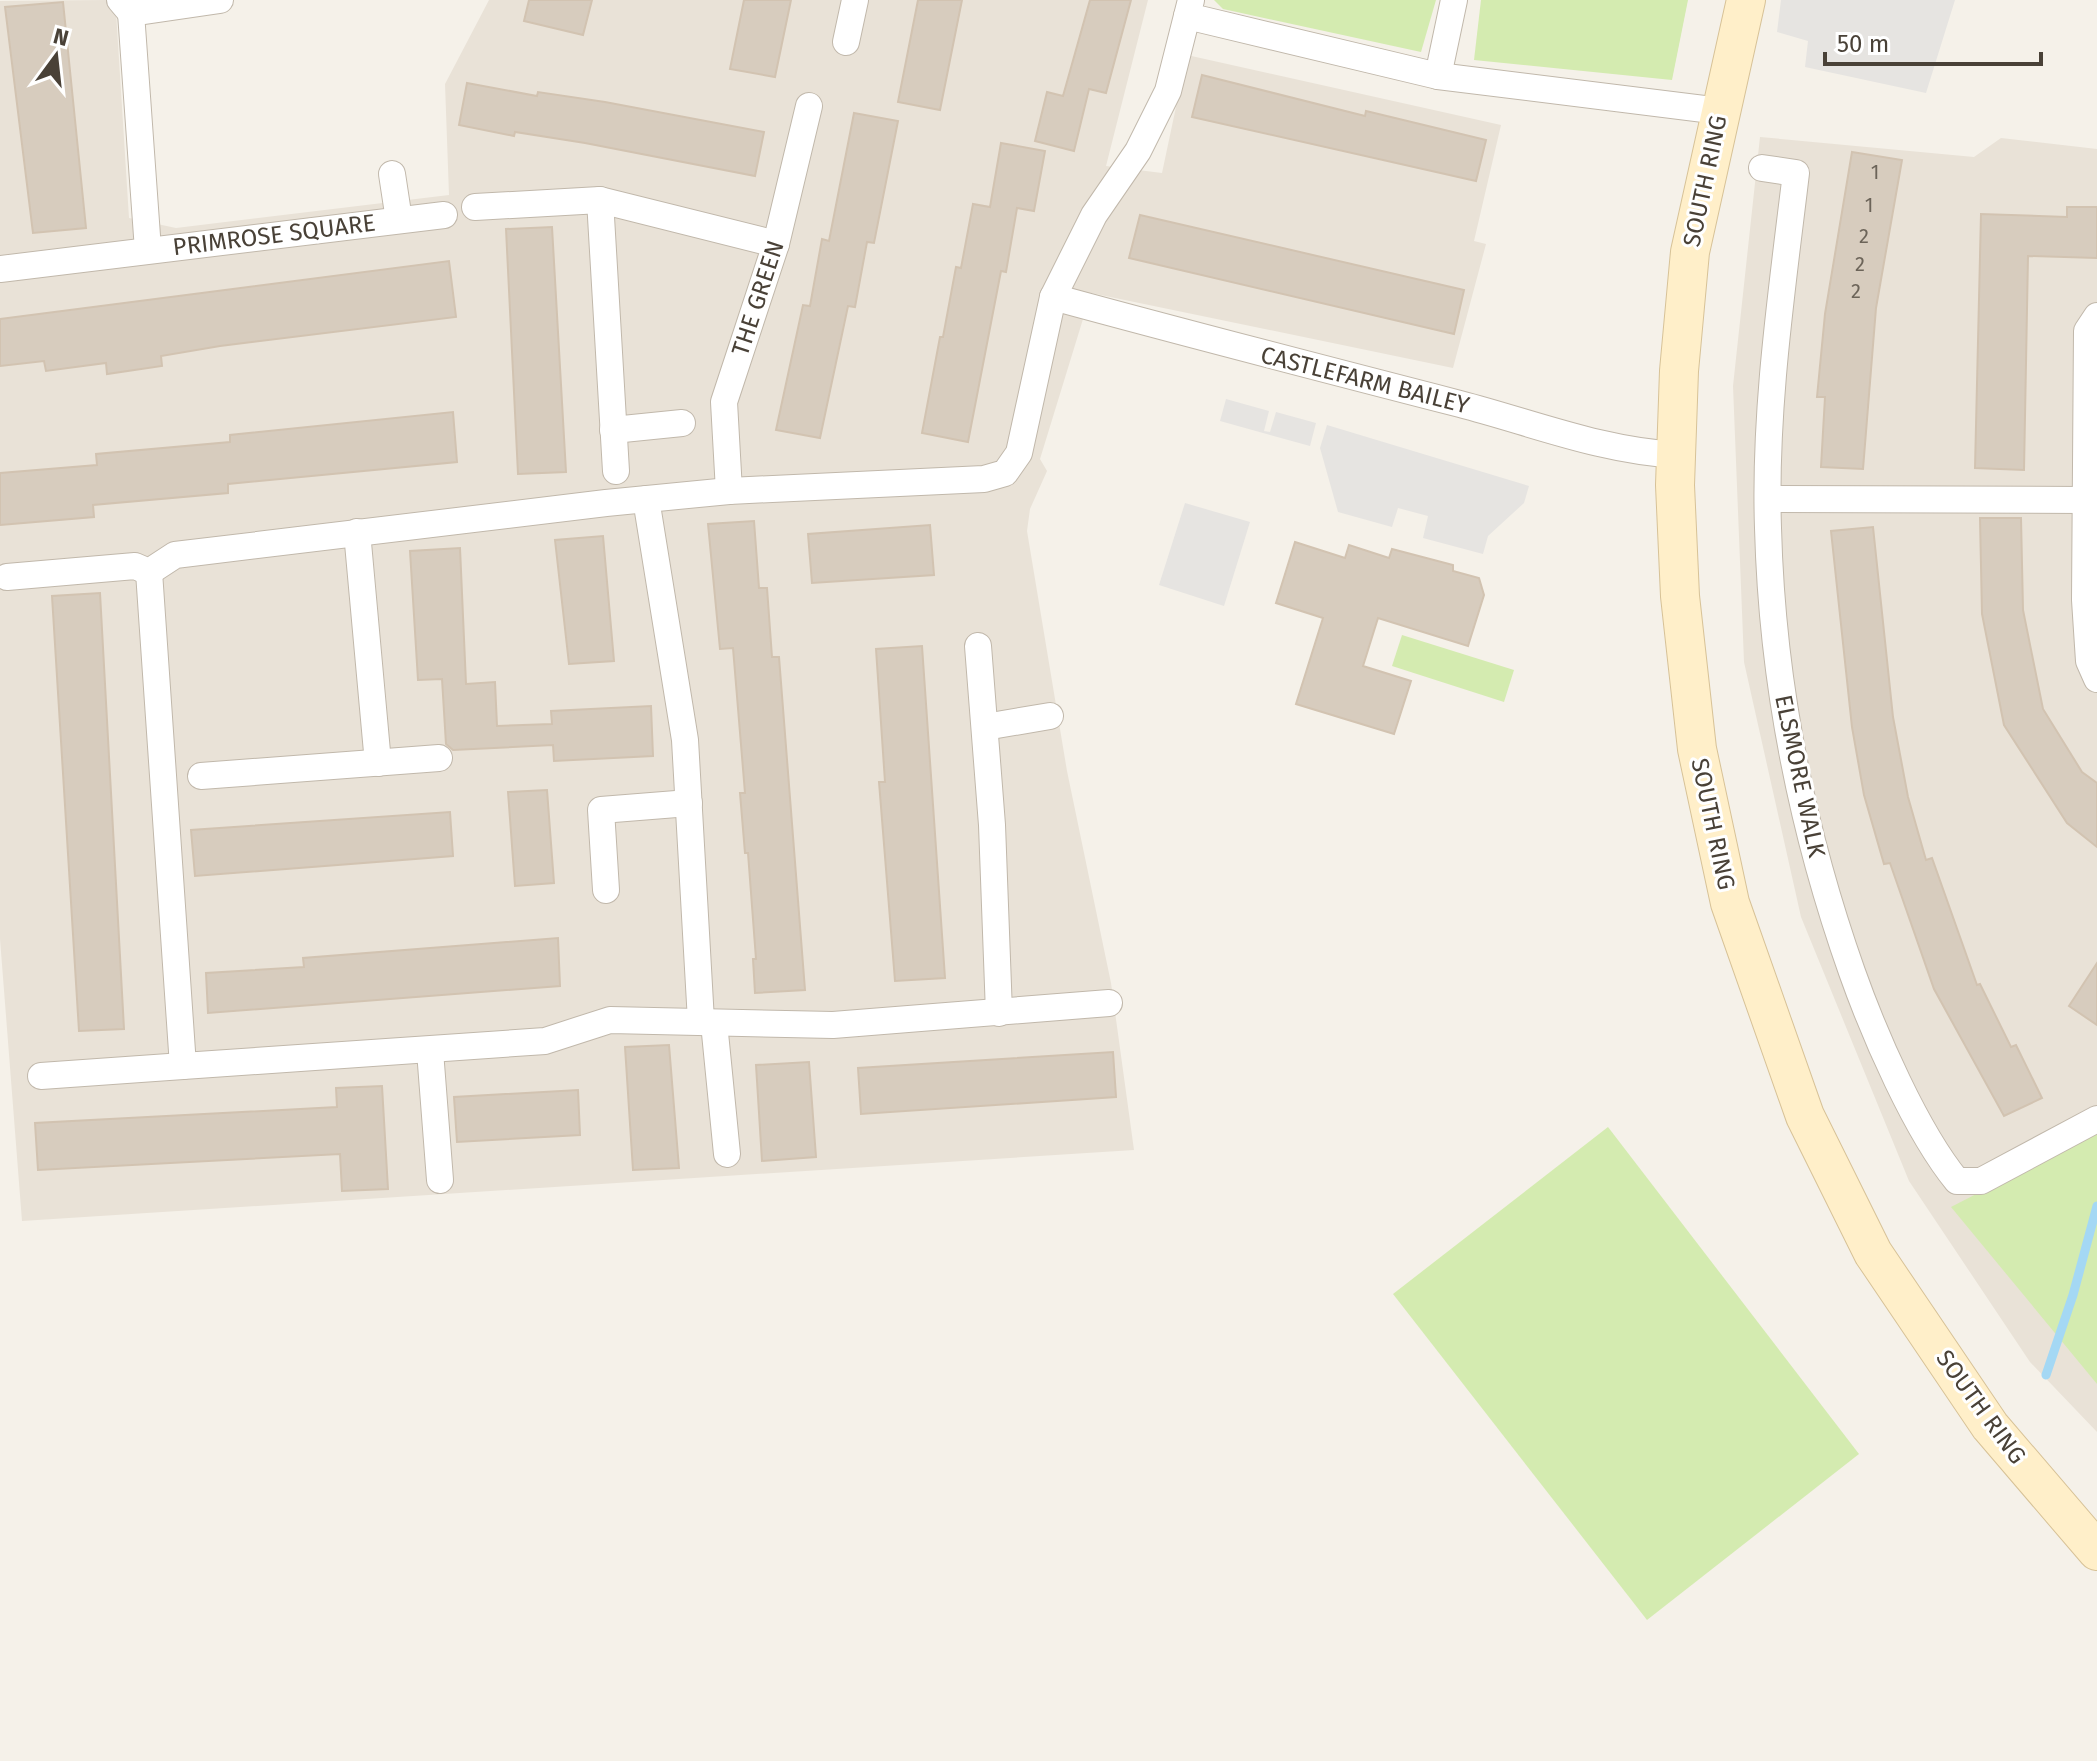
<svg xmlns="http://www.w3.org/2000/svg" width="2097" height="1761" viewBox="0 0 2097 1761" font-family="'Fira Sans',sans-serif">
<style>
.residential{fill:#e9e2d7}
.green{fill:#d4ebb0}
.parking{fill:#e6e4e1}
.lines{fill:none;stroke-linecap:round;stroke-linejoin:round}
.stream{stroke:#a4d8f4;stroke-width:9}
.building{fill:#d7ccbe;stroke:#d2c3b1;stroke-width:2}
.street-casing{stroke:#c1b8ab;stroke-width:28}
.secondary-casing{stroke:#d7c297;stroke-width:40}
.street{stroke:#fff;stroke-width:26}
.secondary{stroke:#ffefc9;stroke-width:38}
.labels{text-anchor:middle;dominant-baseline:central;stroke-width:6;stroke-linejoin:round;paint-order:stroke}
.number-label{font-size:20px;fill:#6c6459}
.street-label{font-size:24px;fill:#494137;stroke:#fff}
</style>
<rect width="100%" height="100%" fill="#f5f1e9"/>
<g class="residential">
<path d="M 107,0 L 116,12 L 129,218 L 176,228 L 449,195 L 445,84 L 489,0 L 1148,0 L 1106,166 L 1162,173 L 1187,55 L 1501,125 L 1474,241 L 1486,244 L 1453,368 L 1091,293 L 1040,459 L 1047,471 L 1030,509 L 1027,531 L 1067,771 L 1111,983 L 1134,1150 L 22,1221 L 0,939 L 0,1 Z"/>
<path d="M 1760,137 L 1974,157 L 2001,138 L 2097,149 L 2097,1432 L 2030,1362 L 1909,1181 L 1801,917 L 1744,662 L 1733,386 Z"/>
</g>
<g class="green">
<path d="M 1214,0 L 1436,0 L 1421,52 L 1223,9 Z"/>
<path d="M 1481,0 L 1688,0 L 1672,80 L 1474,60 Z"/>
<path d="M 1402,635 L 1514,670 L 1504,702 L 1392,666 Z"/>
<path d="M 1608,1127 L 1859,1454 L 1647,1620 L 1393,1294 Z"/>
<path d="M 2097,1132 L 2097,1384 L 1951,1207 Z"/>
</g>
<g class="parking">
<path d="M 1781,0 L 1955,0 L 1926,93 L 1805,67 L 1808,41 L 1777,32 Z"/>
<path d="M 1226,399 L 1269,411 L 1264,431 L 1270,432 L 1276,412 L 1316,423 L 1310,446 L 1220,421 Z"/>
<path d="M 1327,425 L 1529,486 L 1524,503 L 1488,536 L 1483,554 L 1423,538 L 1428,516 L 1398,508 L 1392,527 L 1338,512 L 1320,448 Z"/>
<path d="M 1185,503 L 1250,522 L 1224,606 L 1159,585 Z"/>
</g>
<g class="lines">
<path class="stream" d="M 2046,1375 L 2073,1295 L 2097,1206"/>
</g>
<g class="building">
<path d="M 529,0 L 592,0 L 583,35 L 524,21 Z"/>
<path d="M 744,0 L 791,0 L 775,77 L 730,69 Z"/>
<path d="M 918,0 L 962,0 L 940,110 L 898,102 Z"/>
<path d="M 1090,0 L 1131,0 L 1106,93 L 1089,89 L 1074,151 L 1035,141 L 1047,92 L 1063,96 Z"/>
<path d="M 63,2 L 86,228 L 33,233 L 5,7 Z"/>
<path d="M 1202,75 L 1365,116 L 1366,111 L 1486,140 L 1476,181 L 1192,117 Z"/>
<path d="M 467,83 L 537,96 L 538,92 L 605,102 L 764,132 L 755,176 L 585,143 L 515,132 L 514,136 L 459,125 Z"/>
<path d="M 854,113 L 898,121 L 874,243 L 867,242 L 855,307 L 848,306 L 820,438 L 776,430 L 803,305 L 810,306 L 822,239 L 829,241 Z"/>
<path d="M 1001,143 L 1045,151 L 1034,211 L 1017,208 L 1006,272 L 1001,271 L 968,442 L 922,433 L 940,337 L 943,337 L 956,267 L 961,268 L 973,204 L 990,207 Z"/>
<path d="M 1852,152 L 1902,160 L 1876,308 L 1863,469 L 1821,467 L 1825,397 L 1817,397 L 1825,314 Z"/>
<path d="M 2067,207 L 2097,207 L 2097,258 L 2028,256 L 2024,470 L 1975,468 L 1981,214 L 2067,217 Z"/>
<path d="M 1140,215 L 1464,290 L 1454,334 L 1129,258 Z"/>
<path d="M 552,227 L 566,472 L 518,474 L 506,229 Z"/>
<path d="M 449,261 L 456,317 L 220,346 L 161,356 L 162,366 L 107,374 L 106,363 L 46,371 L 44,361 L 0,366 L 0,319 Z"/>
<path d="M 453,412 L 457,462 L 228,484 L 228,493 L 93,505 L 94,517 L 0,525 L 0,473 L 97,465 L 96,454 L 230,442 L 230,435 Z"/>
<path d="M 1980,518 L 2021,518 L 2023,610 L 2043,709 L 2082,772 L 2097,783 L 2097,847 L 2067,823 L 2004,725 L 1982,614 Z"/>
<path d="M 754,521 L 759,588 L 767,588 L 772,657 L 779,657 L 805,990 L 755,993 L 753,959 L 756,959 L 748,853 L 745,853 L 740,793 L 745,793 L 733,648 L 720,649 L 708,524 Z"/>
<path d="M 930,525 L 934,575 L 812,583 L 808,534 Z"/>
<path d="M 1873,527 L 1893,717 L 1908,797 L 1926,860 L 1932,858 L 1977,985 L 1980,984 L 2011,1047 L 2016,1045 L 2042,1098 L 2004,1116 L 1934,989 L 1890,863 L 1884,864 L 1864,795 L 1852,727 L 1831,531 Z"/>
<path d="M 603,536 L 614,661 L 569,664 L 555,540 Z"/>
<path d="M 1295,542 L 1345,558 L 1349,545 L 1389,558 L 1392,549 L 1453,565 L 1453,571 L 1479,578 L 1484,595 L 1468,646 L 1378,618 L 1363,666 L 1411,681 L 1394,734 L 1296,704 L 1323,618 L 1276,603 Z"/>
<path d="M 460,548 L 466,684 L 495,682 L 497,726 L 552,724 L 551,711 L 651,706 L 653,756 L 554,761 L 553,745 L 453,750 L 446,744 L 442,679 L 418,680 L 410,551 Z"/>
<path d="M 100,593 L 124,1029 L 79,1031 L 52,596 Z"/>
<path d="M 922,646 L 945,978 L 895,981 L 879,782 L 885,782 L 876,649 Z"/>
<path d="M 547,790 L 554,883 L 515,886 L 508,792 Z"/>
<path d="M 450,812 L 453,856 L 195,876 L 191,830 Z"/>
<path d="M 558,938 L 560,986 L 208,1013 L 206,973 L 304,967 L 303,958 Z"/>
<path d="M 2097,963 L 2097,1025 L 2069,1006 Z"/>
<path d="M 669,1045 L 679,1168 L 633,1170 L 625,1047 Z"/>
<path d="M 1113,1052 L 1116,1097 L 861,1114 L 858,1068 Z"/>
<path d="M 809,1062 L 816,1157 L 762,1161 L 756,1065 Z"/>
<path d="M 382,1086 L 388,1189 L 342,1191 L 340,1154 L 38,1170 L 35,1123 L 337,1107 L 336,1088 Z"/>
<path d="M 578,1090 L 580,1135 L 457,1142 L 454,1097 Z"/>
</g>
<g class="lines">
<g class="street-casing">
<g id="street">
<path d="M 120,0 L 131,13 L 220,0"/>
<path d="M 1191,0 L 1187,16 L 1438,76 L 1720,111"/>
<path d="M 131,13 L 148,250"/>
<path d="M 846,42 L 855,0"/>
<path d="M 1438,76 L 1454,0"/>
<path d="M 1762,168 L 1796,173 C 1782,290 1764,410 1768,528 C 1772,680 1801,828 1852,972 C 1874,1034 1916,1131 1957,1181 L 1981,1181 L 2097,1119"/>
<path d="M 392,174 L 399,220"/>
<path d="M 600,200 L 616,471"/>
<path d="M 475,207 L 600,200 L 776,244"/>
<path d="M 0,269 L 444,215"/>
<path d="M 1053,297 C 1188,334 1324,369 1460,404 C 1533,423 1602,451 1678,455"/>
<path d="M 2097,316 L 2087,331 L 2085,600 L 2089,661 L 2097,679"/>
<path d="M 613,430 L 682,423"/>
<path d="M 729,491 L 724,402 L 776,244 L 809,106"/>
<path d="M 646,499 L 685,740 L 701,1021"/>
<path d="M 1768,499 L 2086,500"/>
<path d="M 357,532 L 378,763"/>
<path d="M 149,572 L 183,1066 L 545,1041 L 610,1020 L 833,1025 L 1109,1003"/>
<path d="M 7,577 L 135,566 L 149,572 L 175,555 L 606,503 L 729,491 L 984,479 L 1005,473 L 1019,453 L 1053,297 L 1094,215 L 1138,151 L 1168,91 L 1187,16"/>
<path d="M 978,646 L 992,825 L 999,1013"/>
<path d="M 985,727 L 1050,716"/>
<path d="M 201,776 L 439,758"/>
<path d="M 606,890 L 601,810 L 689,803"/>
<path d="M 714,1023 L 727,1154"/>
<path d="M 430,1051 L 440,1180"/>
<path d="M 41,1076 L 183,1066"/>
</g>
</g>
<g class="secondary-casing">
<path id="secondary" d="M 1746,0 L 1690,252 L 1679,371 L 1675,485 L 1680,596 L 1697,749 L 1730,903 L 1805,1116 L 1873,1253 L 1990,1426 L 2097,1551"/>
</g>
<use href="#street" class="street"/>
<use href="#secondary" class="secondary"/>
</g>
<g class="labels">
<g class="number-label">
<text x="1875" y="172">1</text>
<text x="1869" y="205">1</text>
<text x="1864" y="236">2</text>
<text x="1860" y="264">2</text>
<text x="1856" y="291">2</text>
</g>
<g class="street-label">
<text transform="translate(1705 181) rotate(-78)">SOUTH RING</text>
<text transform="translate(274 235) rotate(-7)">PRIMROSE SQUARE</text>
<text transform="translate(758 298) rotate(-72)">THE GREEN</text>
<text transform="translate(1365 380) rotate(14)">CASTLEFARM BAILEY</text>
<text transform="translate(1800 776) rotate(78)">ELSMORE WALK</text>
<text transform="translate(1713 824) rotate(78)">SOUTH RING</text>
<text transform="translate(1981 1407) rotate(54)">SOUTH RING</text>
</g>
</g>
<g transform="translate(56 56) rotate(15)" stroke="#ffffff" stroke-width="6" paint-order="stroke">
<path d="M0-6L14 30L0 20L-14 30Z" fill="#494137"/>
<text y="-12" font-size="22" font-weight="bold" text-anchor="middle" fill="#494137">N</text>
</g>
<path d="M1825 52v12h216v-12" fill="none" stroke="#494137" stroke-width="4"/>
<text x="1837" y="52" font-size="24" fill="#494137" stroke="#ffffff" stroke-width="6" paint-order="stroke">50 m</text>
</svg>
